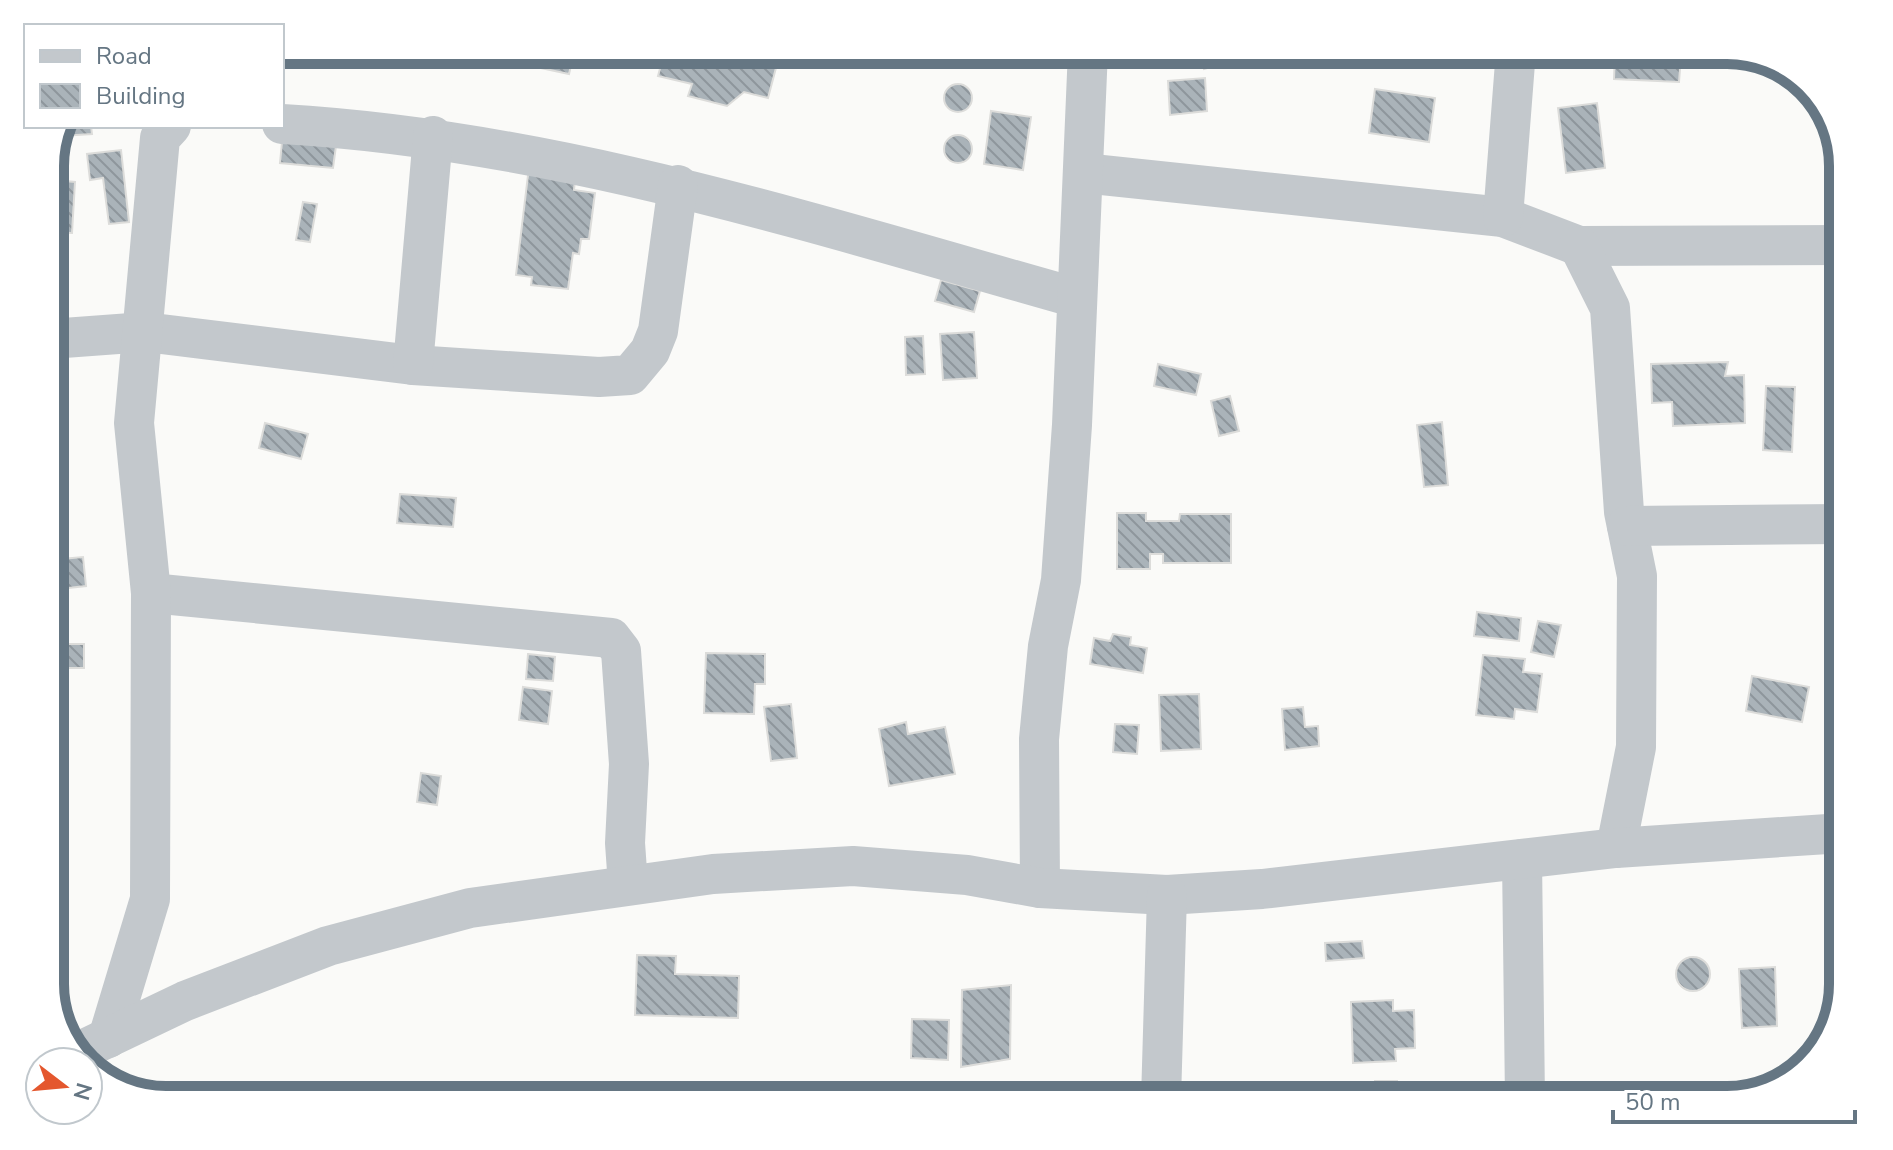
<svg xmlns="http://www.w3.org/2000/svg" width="1893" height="1150" viewBox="0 0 1893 1150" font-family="'Nunito Sans',sans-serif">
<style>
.building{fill:url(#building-back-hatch);stroke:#dcdcda;stroke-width:2}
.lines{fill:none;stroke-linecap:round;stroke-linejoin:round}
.minor{stroke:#c3c8cc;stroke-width:40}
.rim{fill:none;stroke:#657683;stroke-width:10}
</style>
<defs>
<pattern id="building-back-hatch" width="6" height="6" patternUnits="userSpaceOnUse" patternTransform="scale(2)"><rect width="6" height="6" fill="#aab3b9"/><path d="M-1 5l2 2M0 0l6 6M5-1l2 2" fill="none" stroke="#8e969c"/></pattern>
</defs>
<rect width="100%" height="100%" fill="#fafaf8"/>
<g class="building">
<path d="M 501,50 L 609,50 L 607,63 L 573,57 L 569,74 L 536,67 L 538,60 Z"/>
<path d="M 665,50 L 767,50 L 764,61 L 777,64 L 768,98 L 744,92 L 727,106 L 688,96 L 692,84 L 658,76 Z"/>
<path d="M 1147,50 L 1177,50 L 1171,61 L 1161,63 L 1152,59 Z"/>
<path d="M 1198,50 L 1220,50 L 1224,63 L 1204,69 Z"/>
<path d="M 1615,53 L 1681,56 L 1679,82 L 1614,79 Z"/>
<path d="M 1205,78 L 1207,111 L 1170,115 L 1168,81 Z"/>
<circle cx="958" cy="98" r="14"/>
<path d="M 1375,89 L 1435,98 L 1429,142 L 1369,133 Z"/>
<path d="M 1597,103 L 1605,168 L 1566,173 L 1558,108 Z"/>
<path d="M 991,111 L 1031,117 L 1023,170 L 984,164 Z"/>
<path d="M 65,126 L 91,126 L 92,134 L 61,136 Z"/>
<circle cx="958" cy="149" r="14"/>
<path d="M 282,142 L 336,146 L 333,168 L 280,163 Z"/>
<path d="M 121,150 L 129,222 L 109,224 L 103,178 L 90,180 L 87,154 Z"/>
<path d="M 52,155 L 56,155 L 54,180 L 75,182 L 72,233 L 50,232 Z"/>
<path d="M 529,167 L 575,180 L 574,190 L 595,193 L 589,239 L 581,239 L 579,254 L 573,253 L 568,289 L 531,285 L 532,277 L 516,275 Z"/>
<path d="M 303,202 L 317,204 L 310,242 L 296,240 Z"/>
<path d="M 941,280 L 980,291 L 974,312 L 935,301 Z"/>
<path d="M 974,332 L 977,378 L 943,380 L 940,334 Z"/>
<path d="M 923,336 L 925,374 L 906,375 L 905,337 Z"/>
<path d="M 1728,362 L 1725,376 L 1744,375 L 1745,423 L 1673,426 L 1672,402 L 1652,403 L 1651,364 Z"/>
<path d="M 1158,364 L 1201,374 L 1196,395 L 1154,386 Z"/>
<path d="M 1766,386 L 1795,387 L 1792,452 L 1763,450 Z"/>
<path d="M 1230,396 L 1239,431 L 1219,436 L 1211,401 Z"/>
<path d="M 1442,422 L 1448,485 L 1424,487 L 1417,425 Z"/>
<path d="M 265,423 L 308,434 L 301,459 L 259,448 Z"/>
<path d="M 400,494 L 456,498 L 453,527 L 397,523 Z"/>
<path d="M 1117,513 L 1146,513 L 1146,521 L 1179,521 L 1180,514 L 1231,514 L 1231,563 L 1163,563 L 1163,554 L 1150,554 L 1150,569 L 1117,569 Z"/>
<path d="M 83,557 L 86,586 L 50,590 L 50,560 Z"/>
<path d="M 1477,612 L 1521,618 L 1519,641 L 1474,636 Z"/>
<path d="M 1538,621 L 1561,625 L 1554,657 L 1531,652 Z"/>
<path d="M 1113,634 L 1131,637 L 1130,645 L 1147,648 L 1143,673 L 1090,664 L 1094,638 L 1110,641 Z"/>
<rect x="66" y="644" width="18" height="24"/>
<path d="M 706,653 L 765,654 L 765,684 L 755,684 L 754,714 L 704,713 Z"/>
<path d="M 528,654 L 555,657 L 553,681 L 526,679 Z"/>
<path d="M 1483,655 L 1525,659 L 1523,672 L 1542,674 L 1537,712 L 1515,709 L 1514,719 L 1476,715 Z"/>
<path d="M 1752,676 L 1809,687 L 1802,722 L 1746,711 Z"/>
<path d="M 523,687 L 552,691 L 548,724 L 519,720 Z"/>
<path d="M 1199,694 L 1201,749 L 1161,751 L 1159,695 Z"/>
<path d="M 791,704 L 797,758 L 771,761 L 764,707 Z"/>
<path d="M 1303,707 L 1305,727 L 1318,726 L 1319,746 L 1285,750 L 1282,709 Z"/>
<path d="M 906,722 L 908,734 L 945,727 L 955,774 L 889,786 L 879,729 Z"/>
<path d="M 1115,724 L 1139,725 L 1137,754 L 1113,752 Z"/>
<path d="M 421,773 L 441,776 L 437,805 L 417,802 Z"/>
<path d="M 1362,941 L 1364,958 L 1326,961 L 1325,943 Z"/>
<path d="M 637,955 L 676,956 L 675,974 L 739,976 L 738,1018 L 635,1015 Z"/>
<circle cx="1693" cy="974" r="17"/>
<path d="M 1775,967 L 1777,1026 L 1742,1028 L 1739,969 Z"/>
<path d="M 1011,985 L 1010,1059 L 961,1067 L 962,990 Z"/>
<path d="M 1393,1000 L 1393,1011 L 1414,1010 L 1415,1048 L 1395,1049 L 1396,1061 L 1353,1063 L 1351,1002 Z"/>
<path d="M 912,1019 L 949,1020 L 948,1060 L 911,1058 Z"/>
<rect x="1375" y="1081" width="22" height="19"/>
</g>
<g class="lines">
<g class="minor">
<path d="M 282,124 C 556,140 814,224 1077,298"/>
<path d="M 1083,173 L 1503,217 L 1579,246 L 1843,245"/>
<path d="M 1503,217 L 1516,50"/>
<path d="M 1579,246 L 1610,308 L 1624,512 L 1637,576 L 1636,747 L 1616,848"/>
<path d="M 50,339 L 145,332 L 413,365 L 599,377 L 630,375 L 650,351 L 658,331 L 678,185"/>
<path d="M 413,365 L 433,136"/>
<path d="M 1627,526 L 1843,524"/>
<path d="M 151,593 L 611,638 L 621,651 L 629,764 L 625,843 L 628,885"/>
<path d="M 1522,859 L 1525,1100"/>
<path d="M 1040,888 L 1039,739 L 1048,646 L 1061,580 L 1072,425 L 1088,50"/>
<path d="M 108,1038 L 150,899 L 151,593 L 134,423 L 160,138 L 171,126"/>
<path d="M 76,1053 L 185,1001 L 328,946 L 470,908 L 713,874 L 853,866 L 967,875 L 1040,888 L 1167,895 L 1262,889 L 1616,848 L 1843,833"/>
<path d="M 1161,1100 L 1167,895"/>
</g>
</g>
<path d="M0 0H1893V1150H0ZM166 64H1727A102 102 0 0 1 1829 166V984A102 102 0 0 1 1727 1086H166A102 102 0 0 1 64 984V166A102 102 0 0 1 166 64Z" fill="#fff" fill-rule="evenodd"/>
<path class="rim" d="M166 64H1727A102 102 0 0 1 1829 166V984A102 102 0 0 1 1727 1086H166A102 102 0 0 1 64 984V166A102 102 0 0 1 166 64Z"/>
<rect x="24" y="24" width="260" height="104" fill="#ffffff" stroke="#c1c8cd" stroke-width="2"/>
<rect x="40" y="50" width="40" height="12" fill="#c3c8cc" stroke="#c1c8cd" stroke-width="2"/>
<text x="96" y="64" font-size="24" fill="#657683">Road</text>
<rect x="40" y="84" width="40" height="24" fill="url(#building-back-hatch)" stroke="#c1c8cd" stroke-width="2"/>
<text x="96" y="104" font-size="24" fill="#657683">Building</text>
<g transform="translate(64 1086) rotate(106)"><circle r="38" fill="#ffffff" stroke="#c1c8cd" stroke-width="2"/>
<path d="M0-6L14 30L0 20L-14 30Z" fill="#e4572e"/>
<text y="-12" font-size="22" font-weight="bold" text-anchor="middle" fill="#657683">N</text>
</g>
<path d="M1613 1110v12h242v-12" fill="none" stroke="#657683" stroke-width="4"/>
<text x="1625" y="1110" font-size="24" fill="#657683" stroke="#ffffff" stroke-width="6" paint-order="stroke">50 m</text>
</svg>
